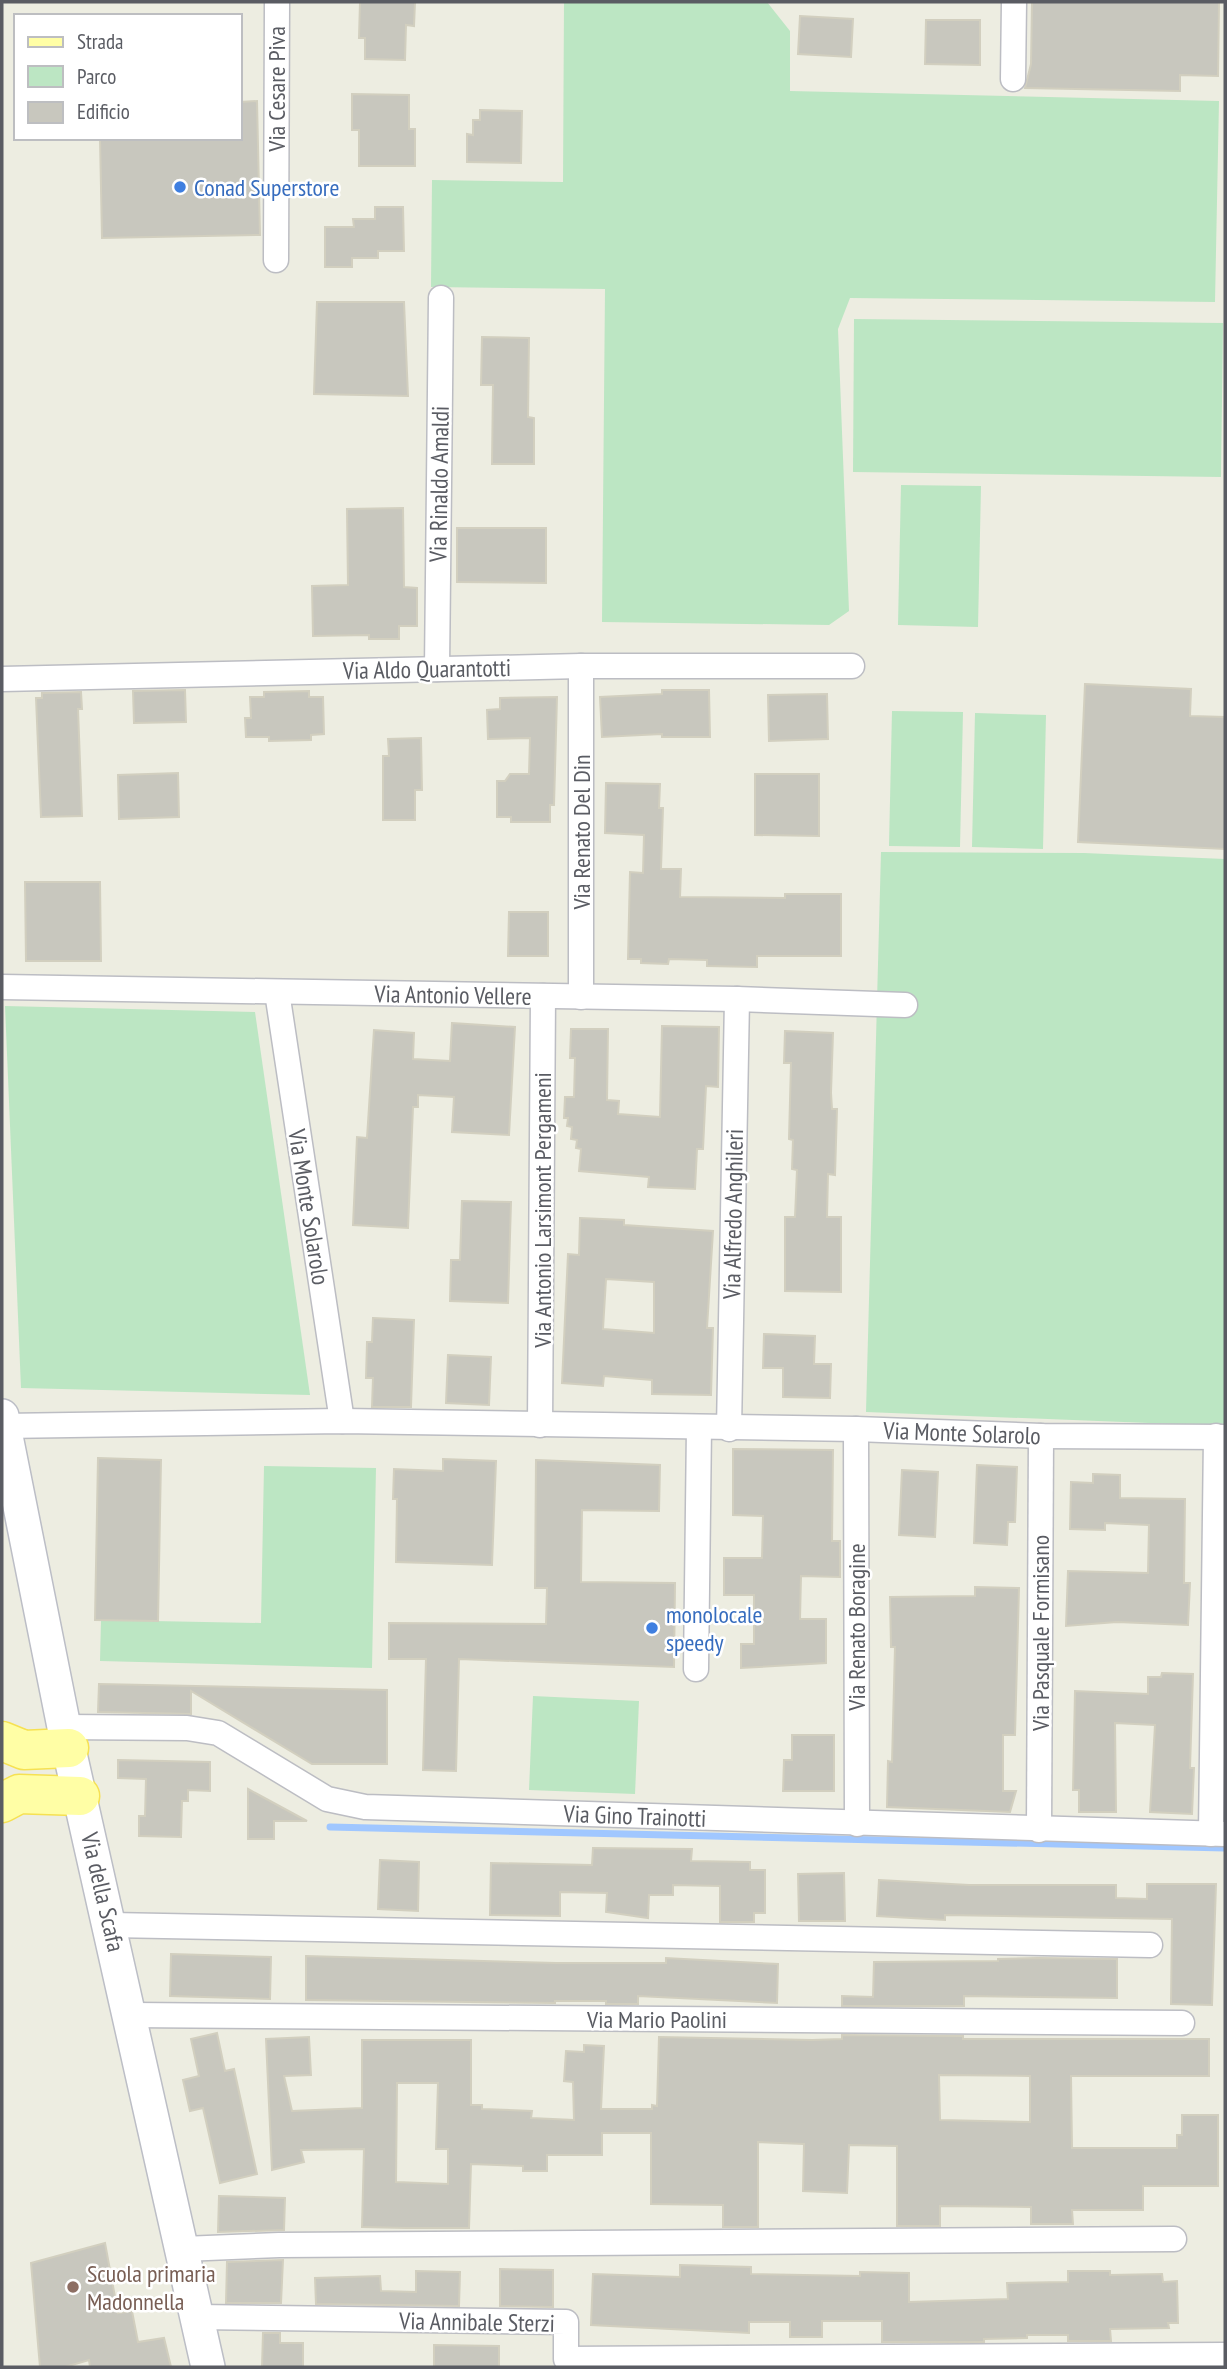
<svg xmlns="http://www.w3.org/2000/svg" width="1227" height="2369" viewBox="0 0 1227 2369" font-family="'PT Sans Narrow',sans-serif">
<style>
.green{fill:#bce6c3}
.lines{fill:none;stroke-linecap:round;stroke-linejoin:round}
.stream{stroke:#a0c7ff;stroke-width:7}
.building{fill:#c8c7be;stroke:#d2cfbf;stroke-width:2;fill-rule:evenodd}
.street-casing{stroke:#bcbdc3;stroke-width:27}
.secondary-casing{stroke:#bcbec6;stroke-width:36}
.primary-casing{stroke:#f6e152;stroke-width:41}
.street{stroke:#fff;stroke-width:24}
.secondary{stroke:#fff;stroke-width:33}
.primary{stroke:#fffea5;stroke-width:38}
.shop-dot{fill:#3f7fe0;stroke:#fff;stroke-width:2.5}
.education-dot{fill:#8d6e63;stroke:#fff;stroke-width:2.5}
.labels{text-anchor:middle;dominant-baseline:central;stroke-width:5;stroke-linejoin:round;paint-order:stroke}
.street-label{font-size:24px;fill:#5a5c63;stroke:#fff}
.shop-label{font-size:24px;fill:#366cbe;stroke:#fff;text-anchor:start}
.education-label{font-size:24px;fill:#785e54;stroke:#fff;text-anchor:start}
</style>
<rect width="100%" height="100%" fill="#edede1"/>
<g class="green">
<path d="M 564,2 L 767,2 L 790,31 L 790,91 L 1219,101 L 1215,302 L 850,298 L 838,329 L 849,611 L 829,625 L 602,622 L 605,289 L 431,287 L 432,180 L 563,182 Z"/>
<path d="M 854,319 L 1223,323 L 1221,477 L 853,472 Z"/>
<path d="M 901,485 L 981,486 L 978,627 L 898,625 Z"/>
<path d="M 892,711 L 963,712 L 960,847 L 889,846 Z"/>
<path d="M 975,713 L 1046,715 L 1043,849 L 972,847 Z"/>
<path d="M 881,852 L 1084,853 L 1225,859 L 1225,1426 L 866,1412 Z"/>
<path d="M 5,1006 L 255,1012 L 310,1395 L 21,1388 Z"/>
<path d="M 264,1466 L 376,1468 L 372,1668 L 100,1661 L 101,1620 L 261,1623 Z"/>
<path d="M 533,1696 L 639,1701 L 635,1794 L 529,1790 Z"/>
</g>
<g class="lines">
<path class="stream" d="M 330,1827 L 1225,1848"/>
</g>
<g class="building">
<path d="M 360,2 L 415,2 L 414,26 L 406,25 L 405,60 L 365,59 L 365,38 L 359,38 Z"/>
<path d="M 1032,2 L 1219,2 L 1218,76 L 1180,75 L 1180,91 L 1025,88 L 1031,64 Z"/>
<path d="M 800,16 L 853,19 L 851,57 L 798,54 Z"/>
<path d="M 926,20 L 980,20 L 980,65 L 925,64 Z"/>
<path d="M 352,94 L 409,95 L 409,129 L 415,129 L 415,166 L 359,166 L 359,130 L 352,130 Z"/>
<path d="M 257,101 L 260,235 L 102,238 L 100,138 L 240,138 L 240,102 Z"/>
<path d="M 480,110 L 522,111 L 521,163 L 467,162 L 467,134 L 473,135 L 473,120 L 480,120 Z"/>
<path d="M 375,207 L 403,207 L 404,251 L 378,251 L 378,258 L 352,258 L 352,267 L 325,267 L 325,227 L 354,227 L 353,219 L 375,219 Z"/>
<path d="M 317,302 L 404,302 L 408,396 L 314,394 Z"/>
<path d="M 482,337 L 529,338 L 528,417 L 534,418 L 534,464 L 492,464 L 493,385 L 481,385 Z"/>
<path d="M 403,508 L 404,587 L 417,588 L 417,626 L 399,626 L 399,639 L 369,639 L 369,635 L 313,636 L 312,586 L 348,585 L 347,509 Z"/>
<path d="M 457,528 L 546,528 L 546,583 L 457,582 Z"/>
<path d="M 1085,684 L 1191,689 L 1190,716 L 1225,717 L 1225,849 L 1078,842 Z"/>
<path d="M 185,690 L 186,722 L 134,723 L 133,691 Z"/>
<path d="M 662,690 L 709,690 L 710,737 L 662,737 L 662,734 L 602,737 L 600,697 L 662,694 Z"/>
<path d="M 309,691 L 309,697 L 323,697 L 324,734 L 311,735 L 311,740 L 269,741 L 269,737 L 246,737 L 245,718 L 251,718 L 250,697 L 264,697 L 264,692 Z"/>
<path d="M 81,692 L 82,709 L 78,709 L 82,816 L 41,817 L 36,698 L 42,698 L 42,693 Z"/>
<path d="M 827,694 L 828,739 L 769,741 L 768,695 Z"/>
<path d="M 557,697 L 554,805 L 550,805 L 550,822 L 511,822 L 511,817 L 497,817 L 497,781 L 505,781 L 510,774 L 529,774 L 530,738 L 488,739 L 487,710 L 500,709 L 500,698 Z"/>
<path d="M 421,738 L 422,790 L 415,790 L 415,820 L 383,820 L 383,756 L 389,756 L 388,739 Z"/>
<path d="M 178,773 L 179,817 L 119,819 L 118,775 Z"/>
<path d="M 755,774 L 819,774 L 819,836 L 755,835 Z"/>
<path d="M 606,783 L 660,784 L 659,808 L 663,808 L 661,869 L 681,869 L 680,897 L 785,898 L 785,894 L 841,894 L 841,956 L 757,956 L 757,967 L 707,966 L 707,960 L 669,959 L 668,964 L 641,963 L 641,959 L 628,959 L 630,872 L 643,873 L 644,835 L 605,833 Z"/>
<path d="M 25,882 L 100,882 L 101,961 L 26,961 Z"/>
<path d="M 509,912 L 548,912 L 548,956 L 508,956 Z"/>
<path d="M 452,1023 L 515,1027 L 509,1135 L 452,1132 L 454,1097 L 418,1095 L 418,1107 L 413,1107 L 408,1228 L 353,1225 L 357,1137 L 367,1138 L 374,1030 L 414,1033 L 413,1059 L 450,1061 Z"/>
<path d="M 662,1026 L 719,1027 L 718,1087 L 706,1086 L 703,1149 L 697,1149 L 695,1189 L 648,1187 L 649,1177 L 579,1171 L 581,1149 L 576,1148 L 577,1140 L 571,1139 L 572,1127 L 567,1126 L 568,1118 L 564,1118 L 565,1097 L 574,1097 L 575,1058 L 570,1058 L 571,1029 L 608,1029 L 607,1100 L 619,1101 L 618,1114 L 660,1117 Z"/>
<path d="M 785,1031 L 833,1033 L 831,1093 L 832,1109 L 837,1109 L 835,1175 L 828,1174 L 827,1217 L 841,1217 L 841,1292 L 785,1291 L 785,1217 L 795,1217 L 797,1170 L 792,1169 L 793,1140 L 789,1139 L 791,1063 L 784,1063 Z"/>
<path d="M 462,1201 L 511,1202 L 508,1303 L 450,1301 L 451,1260 L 460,1260 Z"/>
<path d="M 580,1218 L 624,1220 L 624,1225 L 713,1231 L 707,1328 L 713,1328 L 711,1395 L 652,1394 L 652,1380 L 604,1376 L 603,1386 L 562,1383 L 568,1254 L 579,1255 ZM 606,1279 L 654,1282 L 654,1333 L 603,1329 Z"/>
<path d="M 373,1318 L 414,1320 L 411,1407 L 372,1407 L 373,1378 L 366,1378 L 367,1342 L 372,1342 Z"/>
<path d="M 764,1334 L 815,1336 L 814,1364 L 831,1364 L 830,1398 L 783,1397 L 783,1368 L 763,1368 Z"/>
<path d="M 448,1355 L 491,1357 L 489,1405 L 446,1403 Z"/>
<path d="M 733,1449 L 833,1450 L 832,1541 L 840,1541 L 840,1577 L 801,1576 L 800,1619 L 826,1619 L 826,1663 L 741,1668 L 741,1644 L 754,1644 L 754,1595 L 724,1595 L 724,1558 L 762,1558 L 763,1516 L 733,1515 Z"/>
<path d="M 98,1458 L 161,1460 L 158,1621 L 95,1620 Z"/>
<path d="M 443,1459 L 496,1461 L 492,1565 L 396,1562 L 397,1499 L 393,1499 L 394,1469 L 443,1471 Z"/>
<path d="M 536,1460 L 660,1465 L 659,1511 L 582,1510 L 581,1582 L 675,1583 L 674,1667 L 459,1659 L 456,1771 L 423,1770 L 426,1659 L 389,1659 L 389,1623 L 546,1624 L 547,1588 L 535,1588 Z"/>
<path d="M 977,1465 L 1017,1467 L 1015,1522 L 1008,1522 L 1007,1545 L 974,1543 Z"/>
<path d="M 902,1470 L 938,1472 L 935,1537 L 899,1535 Z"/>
<path d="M 1093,1474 L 1120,1475 L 1120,1498 L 1185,1499 L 1184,1583 L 1190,1583 L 1188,1625 L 1117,1622 L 1066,1626 L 1068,1571 L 1148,1573 L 1149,1525 L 1105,1523 L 1105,1530 L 1070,1529 L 1071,1482 L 1093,1483 Z"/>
<path d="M 975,1587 L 1019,1588 L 1015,1735 L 1003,1735 L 1003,1791 L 1016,1791 L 1010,1812 L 887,1807 L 888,1761 L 892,1762 L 895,1647 L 891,1647 L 890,1597 L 975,1596 Z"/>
<path d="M 1162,1673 L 1193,1674 L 1190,1768 L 1194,1768 L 1192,1814 L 1150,1812 L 1155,1725 L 1115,1723 L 1116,1812 L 1079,1812 L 1079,1790 L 1073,1790 L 1075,1691 L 1148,1694 L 1148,1677 L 1161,1677 Z"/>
<path d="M 99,1684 L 387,1690 L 387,1764 L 312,1764 L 191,1691 L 191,1714 L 98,1712 Z"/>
<path d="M 792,1735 L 834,1735 L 834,1791 L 783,1791 L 784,1760 L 792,1760 Z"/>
<path d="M 118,1760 L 210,1762 L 210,1791 L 188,1790 L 188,1801 L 182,1801 L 181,1837 L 139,1836 L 139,1816 L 145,1816 L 146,1779 L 118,1778 Z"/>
<path d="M 248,1789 L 307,1821 L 274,1821 L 274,1839 L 248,1839 Z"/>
<path d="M 593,1848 L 692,1849 L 691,1861 L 750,1862 L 750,1870 L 765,1870 L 765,1913 L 754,1913 L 754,1922 L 720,1922 L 720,1886 L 673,1885 L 673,1895 L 649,1895 L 648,1918 L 606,1912 L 607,1893 L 560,1892 L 560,1916 L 490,1915 L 491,1863 L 592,1865 Z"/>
<path d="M 380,1860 L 419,1862 L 418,1911 L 378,1909 Z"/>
<path d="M 844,1873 L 845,1921 L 799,1921 L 798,1874 Z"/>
<path d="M 879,1880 L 969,1885 L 1116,1885 L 1116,1898 L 1147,1899 L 1147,1884 L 1216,1884 L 1212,2005 L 1171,2004 L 1172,1919 L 945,1915 L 945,1920 L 877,1916 Z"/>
<path d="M 171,1954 L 271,1957 L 270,1999 L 170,1996 Z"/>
<path d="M 306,1956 L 556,1963 L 666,1963 L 666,1958 L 778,1964 L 777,2003 L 638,1996 L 638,2004 L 606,2004 L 606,2001 L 555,2001 L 555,2003 L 306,2000 Z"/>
<path d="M 1037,1958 L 1117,1959 L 1117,1998 L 964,1996 L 964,2006 L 842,2006 L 842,1996 L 873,1997 L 874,1962 L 998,1961 L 998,1959 Z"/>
<path d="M 217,2033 L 225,2071 L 234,2069 L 257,2174 L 220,2183 L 203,2108 L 190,2111 L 183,2080 L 199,2076 L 191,2039 Z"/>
<path d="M 842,2035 L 963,2036 L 963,2039 L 1209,2039 L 1209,2076 L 1071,2076 L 1072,2148 L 1177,2148 L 1177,2135 L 1182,2135 L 1182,2115 L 1218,2115 L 1218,2186 L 1143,2186 L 1143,2210 L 1072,2210 L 1073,2224 L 1031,2224 L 1031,2207 L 940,2206 L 940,2226 L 897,2226 L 897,2146 L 849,2145 L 847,2193 L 803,2191 L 804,2144 L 758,2142 L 758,2227 L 723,2227 L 723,2205 L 651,2204 L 651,2133 L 602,2133 L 602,2155 L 547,2155 L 547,2171 L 523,2171 L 523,2166 L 471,2164 L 469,2228 L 406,2228 L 362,2227 L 364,2149 L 301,2150 L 304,2162 L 272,2170 L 266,2039 L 309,2037 L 311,2075 L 284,2076 L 292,2111 L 362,2108 L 362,2040 L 471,2040 L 471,2105 L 482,2105 L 482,2109 L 532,2111 L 531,2118 L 574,2120 L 573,2082 L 564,2081 L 566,2051 L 584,2052 L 584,2045 L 604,2046 L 601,2109 L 652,2109 L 652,2105 L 657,2106 L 659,2037 L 812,2040 L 842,2039 ZM 939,2075 L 1030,2076 L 1030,2122 L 940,2120 ZM 397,2083 L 438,2083 L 436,2149 L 448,2149 L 448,2184 L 396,2182 Z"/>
<path d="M 219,2196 L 285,2198 L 284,2230 L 218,2232 Z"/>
<path d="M 105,2243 L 118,2313 L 132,2311 L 138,2342 L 164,2338 L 171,2367 L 90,2367 L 89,2360 L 65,2367 L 40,2367 L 31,2263 Z"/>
<path d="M 283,2260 L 281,2303 L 226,2303 L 227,2262 Z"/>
<path d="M 680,2265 L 751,2267 L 751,2274 L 860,2276 L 860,2272 L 909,2273 L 909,2302 L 1008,2299 L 1007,2283 L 1068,2282 L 1068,2271 L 1110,2271 L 1110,2275 L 1162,2274 L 1163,2282 L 1177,2281 L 1178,2323 L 1168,2323 L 1169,2328 L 1110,2329 L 1111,2341 L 1068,2341 L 1068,2335 L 1027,2335 L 1027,2338 L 984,2339 L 984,2342 L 882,2342 L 882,2321 L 822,2321 L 822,2337 L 790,2337 L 790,2322 L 749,2322 L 749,2333 L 591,2325 L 593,2274 L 680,2277 Z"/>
<path d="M 500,2269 L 553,2270 L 553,2307 L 500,2306 Z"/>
<path d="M 416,2271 L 460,2272 L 459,2306 L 316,2304 L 315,2278 L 380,2276 L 381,2291 L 416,2292 Z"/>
<path d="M 263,2333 L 280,2333 L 280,2343 L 303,2343 L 303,2367 L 262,2367 Z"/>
<path d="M 434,2345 L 499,2346 L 499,2367 L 434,2367 Z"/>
</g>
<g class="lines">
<g class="street-casing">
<g id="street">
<path d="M 1013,79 L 1014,2"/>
<path d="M 276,260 L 277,2"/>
<path d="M 437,669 L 441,298"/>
<path d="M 2,679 L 581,666 L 852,666"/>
<path d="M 2,987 L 737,999 L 905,1005"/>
<path d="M 277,992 L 342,1421"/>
<path d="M 581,997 L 581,666"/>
<path d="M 540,1425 L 543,996"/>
<path d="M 3,1426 L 342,1421 L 856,1429 L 1041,1436 L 1225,1437"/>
<path d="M 729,1429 L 737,999"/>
<path d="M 856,1429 L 857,1824"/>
<path d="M 696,1669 L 699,1427"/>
<path d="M 64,1727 L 187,1728 L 218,1733 L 327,1799 L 365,1807 L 1225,1834"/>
<path d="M 1039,1830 L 1041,1436"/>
<path d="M 1211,1834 L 1216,1436"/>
<path d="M 111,1925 L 1150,1945"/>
<path d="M 131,2015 L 1182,2023"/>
<path d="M 183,2249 L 279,2245 L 1174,2239"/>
<path d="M 197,2317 L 566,2322 L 566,2359 L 1225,2355"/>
</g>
</g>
<g class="secondary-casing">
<path id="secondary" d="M 2,1416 L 64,1727 L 208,2367"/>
</g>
<g class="primary-casing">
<g id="primary">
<path d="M 2,1741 L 24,1750 L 69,1748"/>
<path d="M 2,1803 L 19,1794 L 80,1796"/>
</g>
</g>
<use href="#street" class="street"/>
<use href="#secondary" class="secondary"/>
<use href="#primary" class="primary"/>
</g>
<g class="shop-dot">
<circle cx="180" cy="187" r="7"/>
<circle cx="652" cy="1628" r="7"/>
</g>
<circle class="education-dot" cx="73" cy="2287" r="7"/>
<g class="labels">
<g class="street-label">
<text transform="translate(276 89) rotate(-90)">Via Cesare Piva</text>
<text transform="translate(439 484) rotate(-89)">Via Rinaldo Amaldi</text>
<text transform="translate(427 669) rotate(-1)">Via Aldo Quarantotti</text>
<text transform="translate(581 832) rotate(-90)">Via Renato Del Din</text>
<text transform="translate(453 995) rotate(1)">Via Antonio Vellere</text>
<text transform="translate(309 1207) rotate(81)">Via Monte Solarolo</text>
<text transform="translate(542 1210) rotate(-90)">Via Antonio Larsimont Pergameni</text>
<text transform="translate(733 1214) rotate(-89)">Via Alfredo Anghileri</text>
<text transform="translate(962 1433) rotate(2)">Via Monte Solarolo</text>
<text transform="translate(856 1627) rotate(-90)">Via Renato Boragine</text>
<text transform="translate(1040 1633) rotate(-90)">Via Pasquale Formisano</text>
<text transform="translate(635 1816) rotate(2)">Via Gino Trainotti</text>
<text transform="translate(103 1892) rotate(77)">Via della Scafa</text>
<text x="657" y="2019">Via Mario Paolini</text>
<text transform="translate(477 2322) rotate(1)">Via Annibale Sterzi</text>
</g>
<g class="shop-label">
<text x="194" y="187">Conad Superstore</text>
<text x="666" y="1614">monolocale<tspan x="666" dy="28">speedy</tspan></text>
</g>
<g class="education-label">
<text x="87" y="2273">Scuola primaria<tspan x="87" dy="28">Madonnella</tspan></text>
</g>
</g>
<rect width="1227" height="2369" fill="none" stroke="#5a5c63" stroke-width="7"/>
<rect x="14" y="14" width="228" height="126" fill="#ffffff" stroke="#bdbec1" stroke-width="2"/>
<rect x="28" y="37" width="35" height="10" fill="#fffea5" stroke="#bdbec1" stroke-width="2"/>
<text x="77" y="49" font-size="21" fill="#5a5c63">Strada</text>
<rect x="28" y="66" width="35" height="21" fill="#bce6c3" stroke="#bdbec1" stroke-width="2"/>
<text x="77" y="84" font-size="21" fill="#5a5c63">Parco</text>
<rect x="28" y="102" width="35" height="21" fill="#c8c7be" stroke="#bdbec1" stroke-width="2"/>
<text x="77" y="119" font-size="21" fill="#5a5c63">Edificio</text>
</svg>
